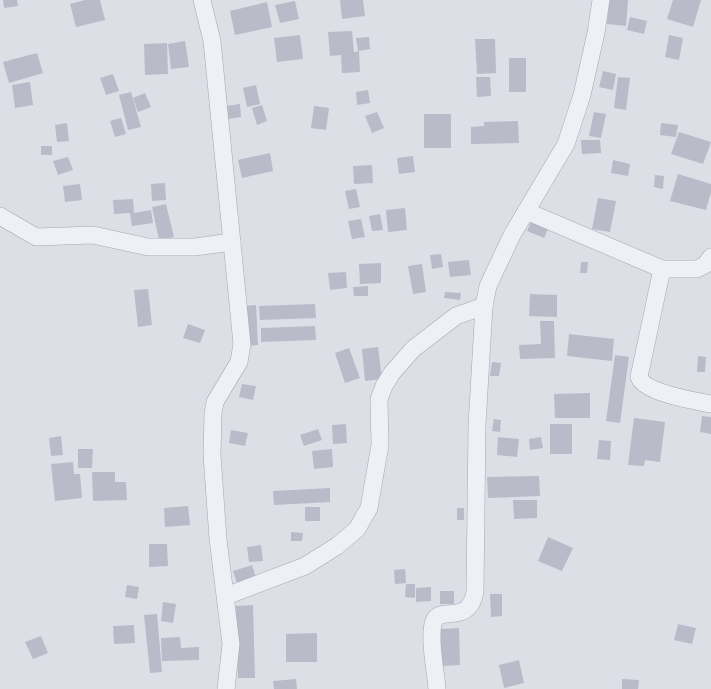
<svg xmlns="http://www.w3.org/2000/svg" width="711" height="689" viewBox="0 0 711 689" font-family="'Space Grotesk',sans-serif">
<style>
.building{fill:#babbc9}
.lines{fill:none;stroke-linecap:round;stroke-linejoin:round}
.minor-casing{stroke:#a6a7b3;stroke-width:18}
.minor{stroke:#eff0f5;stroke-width:17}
</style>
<rect width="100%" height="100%" fill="#dddee6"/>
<g class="building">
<path d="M 3,0 L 17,0 L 18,6 L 4,8 Z"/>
<path d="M 85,0 L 100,0 L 105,20 L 76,27 L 70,4 Z"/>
<path d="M 340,0 L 363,0 L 365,16 L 342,19 Z"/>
<path d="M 609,0 L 628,0 L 626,26 L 607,24 Z"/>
<path d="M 673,0 L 701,0 L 693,27 L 667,19 Z"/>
<path d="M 295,1 L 299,19 L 280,23 L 275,5 Z"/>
<path d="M 267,2 L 272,27 L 235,35 L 230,11 Z"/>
<path d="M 630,17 L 647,21 L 644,34 L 627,30 Z"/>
<path d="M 352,31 L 354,52 L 359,51 L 360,72 L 342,73 L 341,55 L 330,56 L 328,32 Z"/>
<path d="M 300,35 L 303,59 L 277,62 L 274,38 Z"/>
<path d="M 669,35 L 683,38 L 679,60 L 665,57 Z"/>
<path d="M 369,37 L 370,49 L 358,51 L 356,38 Z"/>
<path d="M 475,39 L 495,39 L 496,73 L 477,74 Z"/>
<path d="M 185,41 L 189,67 L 171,69 L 168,44 Z"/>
<path d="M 167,43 L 168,74 L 145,75 L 144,44 Z"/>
<path d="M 37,53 L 43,73 L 9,83 L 3,62 Z"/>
<rect x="509" y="58" width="17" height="34"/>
<path d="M 603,71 L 616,74 L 613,90 L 599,87 Z"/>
<path d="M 113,74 L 119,91 L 106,95 L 100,78 Z"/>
<path d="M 476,77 L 490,77 L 491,96 L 477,97 Z"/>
<path d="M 618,77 L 630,78 L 626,110 L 614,108 Z"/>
<path d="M 30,82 L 33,105 L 15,108 L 12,85 Z"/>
<path d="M 256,85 L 260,104 L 247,107 L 243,88 Z"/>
<path d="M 368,90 L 370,103 L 357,105 L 356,92 Z"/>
<path d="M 131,92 L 141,127 L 128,130 L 119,95 Z"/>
<path d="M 145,93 L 151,107 L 138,112 L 133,98 Z"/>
<path d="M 240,104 L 241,117 L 228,119 L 227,106 Z"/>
<path d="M 262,105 L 267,121 L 257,125 L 252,108 Z"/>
<path d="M 314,106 L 329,108 L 326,130 L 311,128 Z"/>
<path d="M 377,112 L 384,128 L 372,133 L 365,116 Z"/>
<path d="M 594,112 L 606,114 L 601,138 L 589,136 Z"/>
<rect x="424" y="114" width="27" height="34"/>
<path d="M 121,118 L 126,134 L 115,137 L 110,121 Z"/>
<path d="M 518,121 L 519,143 L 471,144 L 471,127 L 484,126 L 484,122 Z"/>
<path d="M 67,123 L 69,141 L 57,142 L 55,125 Z"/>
<path d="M 661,123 L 678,125 L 676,137 L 660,135 Z"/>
<path d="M 679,132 L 711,142 L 703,164 L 671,154 Z"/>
<path d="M 581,140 L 600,140 L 601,153 L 582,154 Z"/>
<rect x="41" y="146" width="11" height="9"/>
<path d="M 270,153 L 273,171 L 242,178 L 238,160 Z"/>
<path d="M 413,156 L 415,172 L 399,174 L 397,158 Z"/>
<path d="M 68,157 L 73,170 L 58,175 L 53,161 Z"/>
<path d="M 613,160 L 630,164 L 628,176 L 611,173 Z"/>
<path d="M 372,165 L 373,183 L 354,184 L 353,166 Z"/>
<path d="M 678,174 L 711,184 L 711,192 L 706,210 L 670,201 Z"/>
<path d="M 655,175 L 664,176 L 663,189 L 654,187 Z"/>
<path d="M 165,183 L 166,200 L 152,201 L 151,184 Z"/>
<path d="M 80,184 L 82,200 L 65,202 L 63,186 Z"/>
<path d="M 356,189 L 360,207 L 349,209 L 345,191 Z"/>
<path d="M 598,198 L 616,201 L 610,232 L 592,229 Z"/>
<path d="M 133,199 L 134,213 L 151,210 L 153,223 L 132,226 L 130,213 L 114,214 L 113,200 Z"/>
<path d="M 166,204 L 174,237 L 159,240 L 152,207 Z"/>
<path d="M 405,208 L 407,230 L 388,232 L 386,210 Z"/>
<path d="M 380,214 L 383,230 L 372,231 L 369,216 Z"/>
<path d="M 361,219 L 365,237 L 352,239 L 348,221 Z"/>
<path d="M 531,222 L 548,229 L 544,238 L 527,231 Z"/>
<path d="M 441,254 L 443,267 L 432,269 L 430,255 Z"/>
<path d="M 469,260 L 471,275 L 450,277 L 448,262 Z"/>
<path d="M 581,262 L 588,262 L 587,273 L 580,273 Z"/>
<path d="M 381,263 L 381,283 L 360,284 L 359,264 Z"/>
<path d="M 422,264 L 426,292 L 413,294 L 408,266 Z"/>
<path d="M 346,272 L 347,288 L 330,290 L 328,273 Z"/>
<path d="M 368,286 L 368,296 L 354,296 L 353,287 Z"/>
<path d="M 148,289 L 152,325 L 138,327 L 134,290 Z"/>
<path d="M 445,292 L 461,293 L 460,300 L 444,298 Z"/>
<path d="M 530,294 L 557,295 L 557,317 L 529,316 Z"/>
<path d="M 315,304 L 316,318 L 260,320 L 259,306 Z"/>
<path d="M 256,305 L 258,345 L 244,346 L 242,306 Z"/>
<path d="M 540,321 L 554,321 L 555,358 L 520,359 L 519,345 L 541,344 Z"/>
<path d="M 188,324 L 205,330 L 200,343 L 183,338 Z"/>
<path d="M 315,326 L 316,340 L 261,342 L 261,328 Z"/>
<path d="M 569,334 L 614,339 L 612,361 L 567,356 Z"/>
<path d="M 378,347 L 382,379 L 365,381 L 362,349 Z"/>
<path d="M 349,348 L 360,378 L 345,383 L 335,353 Z"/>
<path d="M 615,355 L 629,357 L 620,423 L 606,421 Z"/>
<path d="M 698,356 L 706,357 L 705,372 L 697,372 Z"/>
<path d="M 492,362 L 501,363 L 499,376 L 490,376 Z"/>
<path d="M 242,384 L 256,386 L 253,400 L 239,397 Z"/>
<path d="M 590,393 L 590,418 L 555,418 L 554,394 Z"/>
<path d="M 702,416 L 711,417 L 711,434 L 700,432 Z"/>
<path d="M 634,418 L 665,422 L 660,462 L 645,460 L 644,466 L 628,465 Z"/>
<path d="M 494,419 L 501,420 L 500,432 L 492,431 Z"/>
<path d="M 346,424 L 347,443 L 333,444 L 332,425 Z"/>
<rect x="550" y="424" width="22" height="30"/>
<path d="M 318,429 L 322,440 L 304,446 L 300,435 Z"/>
<path d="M 231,430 L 248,433 L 245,446 L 229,443 Z"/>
<path d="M 61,436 L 63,455 L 51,456 L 49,438 Z"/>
<path d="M 498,437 L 519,439 L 517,457 L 497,455 Z"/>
<path d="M 541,437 L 543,448 L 530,450 L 529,439 Z"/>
<path d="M 599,440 L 611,441 L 610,460 L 597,459 Z"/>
<path d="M 78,449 L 93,449 L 92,468 L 78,468 Z"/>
<path d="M 332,449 L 333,467 L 314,469 L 312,451 Z"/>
<path d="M 73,462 L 74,474 L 80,474 L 82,498 L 55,501 L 51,464 Z"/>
<path d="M 92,472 L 115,472 L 115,482 L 126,482 L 127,500 L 93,501 Z"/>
<path d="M 539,476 L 540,496 L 488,498 L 487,477 Z"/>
<path d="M 330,488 L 330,502 L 274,505 L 273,491 Z"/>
<path d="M 513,500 L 537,500 L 537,518 L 514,519 Z"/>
<path d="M 188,506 L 190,525 L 165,527 L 164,508 Z"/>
<rect x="305" y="507" width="15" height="14"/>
<rect x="457" y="508" width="7" height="12"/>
<path d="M 291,532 L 303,533 L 302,541 L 291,541 Z"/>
<path d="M 548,537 L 573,548 L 562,571 L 538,561 Z"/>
<path d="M 149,544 L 167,544 L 168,566 L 149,567 Z"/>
<path d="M 261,545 L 263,561 L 249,562 L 247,547 Z"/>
<path d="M 252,565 L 256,578 L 237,583 L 233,571 Z"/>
<path d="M 405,569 L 406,583 L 395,584 L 394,570 Z"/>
<path d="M 406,584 L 415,584 L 415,598 L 405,597 Z"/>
<path d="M 127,585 L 139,587 L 137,599 L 125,597 Z"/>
<path d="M 431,587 L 431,601 L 416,602 L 416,588 Z"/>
<rect x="440" y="591" width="14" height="13"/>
<path d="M 490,594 L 502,594 L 502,616 L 491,617 Z"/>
<path d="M 163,602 L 176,604 L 173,623 L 161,621 Z"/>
<path d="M 253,605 L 255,678 L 238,678 L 236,606 Z"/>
<path d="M 157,614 L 162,672 L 150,673 L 144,615 Z"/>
<path d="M 678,624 L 696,628 L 692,644 L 674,640 Z"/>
<path d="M 134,625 L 135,643 L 114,644 L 113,626 Z"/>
<path d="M 459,628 L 460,665 L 441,666 L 440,629 Z"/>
<path d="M 317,633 L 317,662 L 286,662 L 286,634 Z"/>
<path d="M 41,636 L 48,653 L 33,659 L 25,642 Z"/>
<path d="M 180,637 L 181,648 L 199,647 L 199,660 L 162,661 L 161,638 Z"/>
<path d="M 519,660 L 524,683 L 504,688 L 499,665 Z"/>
<path d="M 296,679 L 297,689 L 274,689 L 273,681 Z"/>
<path d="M 622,679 L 639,680 L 638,689 L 622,689 Z"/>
</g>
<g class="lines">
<g class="minor-casing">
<g id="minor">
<path d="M 202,0 L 212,41 L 242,344 L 239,362 L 215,402 L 213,414 L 212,455 L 218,539 L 231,644 L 226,689"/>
<path d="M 526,211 L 662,269 L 697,269 L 705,265 L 711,257"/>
<path d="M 0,216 L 36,237 L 93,235 L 148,247 L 195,247 L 232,242"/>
<path d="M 662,269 L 639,377 C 645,393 695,401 711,404"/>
<path d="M 226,596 L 305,566 L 337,546 L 357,529 L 369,508 L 380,445 L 379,399 L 384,386 L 392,373 L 413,349 L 456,316 L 484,306"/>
<path d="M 437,689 C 436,671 428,637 434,621 C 440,605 469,626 475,592 L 477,425 L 484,306 L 488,286 L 512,235 L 566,144 L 582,95 L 596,33 L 601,0"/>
</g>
</g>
<use href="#minor" class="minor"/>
</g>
</svg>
